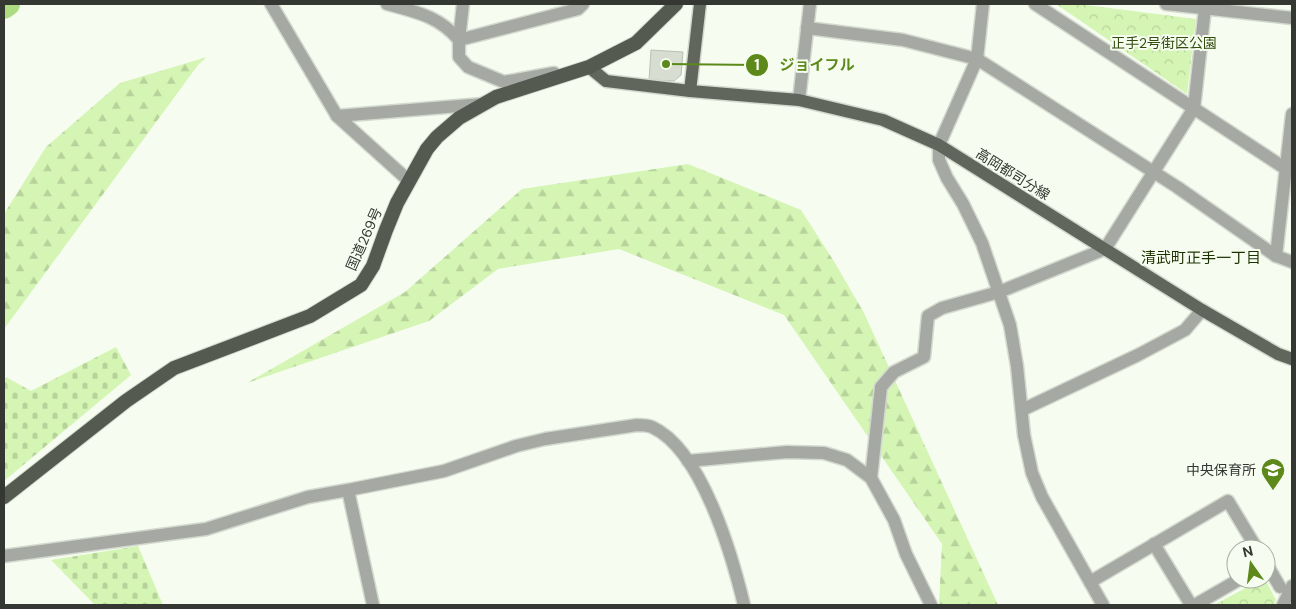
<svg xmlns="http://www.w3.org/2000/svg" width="1296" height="609" viewBox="0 0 1296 609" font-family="'DM Sans','Noto Sans JP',sans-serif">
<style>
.forest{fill:url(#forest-firs)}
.cemetery{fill:url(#cemetery-stones)}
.park{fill:url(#park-crowns)}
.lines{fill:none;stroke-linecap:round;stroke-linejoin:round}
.river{stroke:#aeda81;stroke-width:24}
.building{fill:#d7ddd1;stroke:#b9c0b4}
.minor-casing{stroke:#d3d9ce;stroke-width:15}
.primary-casing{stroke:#d3d9ce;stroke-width:15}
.trunk-casing{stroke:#d3d9ce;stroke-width:16}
.minor{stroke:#a6a9a3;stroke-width:12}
.primary{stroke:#61665d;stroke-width:12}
.trunk{stroke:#555a50;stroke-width:14}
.labels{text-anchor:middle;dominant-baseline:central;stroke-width:4;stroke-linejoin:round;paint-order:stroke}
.park-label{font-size:14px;fill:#334d0e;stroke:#f6fdf0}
.street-label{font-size:14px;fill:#343732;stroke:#f6fdf0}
.poi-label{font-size:14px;fill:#343732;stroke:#f6fdf0;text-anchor:end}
.neighbourhood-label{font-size:15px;fill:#1c3100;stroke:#f6fdf0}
.leader{fill:none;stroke:#5c891a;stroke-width:2}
.callout-dot{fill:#5c891a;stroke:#f6fdf0;stroke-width:2}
.mark-label{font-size:15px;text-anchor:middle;font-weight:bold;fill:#fff}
.callout-label{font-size:15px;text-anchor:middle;font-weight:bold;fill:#5c891a;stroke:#f6fdf0;stroke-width:4;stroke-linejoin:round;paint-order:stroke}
</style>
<defs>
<pattern id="forest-firs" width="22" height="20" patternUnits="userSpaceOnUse" patternTransform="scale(1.25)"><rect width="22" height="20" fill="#d4f5b4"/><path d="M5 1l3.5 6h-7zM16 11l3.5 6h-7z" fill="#b7d39b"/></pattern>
<pattern id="cemetery-stones" width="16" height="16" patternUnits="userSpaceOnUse" patternTransform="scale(1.25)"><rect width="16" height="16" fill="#d4f5b4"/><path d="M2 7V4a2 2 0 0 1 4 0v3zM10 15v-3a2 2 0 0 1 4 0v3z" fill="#b7d39b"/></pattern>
<pattern id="park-crowns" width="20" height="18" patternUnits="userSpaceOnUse" patternTransform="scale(1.25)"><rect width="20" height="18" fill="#d4f5b4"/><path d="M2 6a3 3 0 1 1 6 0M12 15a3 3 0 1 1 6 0" fill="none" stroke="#b7d39b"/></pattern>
</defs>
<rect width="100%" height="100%" fill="#f6fdf0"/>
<g class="forest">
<path d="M 207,57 L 198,65 L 4,329 L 4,214 L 46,147 L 120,83 Z"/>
<path d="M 688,164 L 801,210 L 835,263 L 864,313 L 998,605 L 939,605 L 942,544 L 784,315 L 619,249 L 498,269 L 429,321 L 247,383 L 405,292 L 522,189 Z"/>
</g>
<g class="cemetery">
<path d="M 116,347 L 131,375 L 4,481 L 4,380 L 6,377 L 31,391 Z"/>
<path d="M 138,546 L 163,605 L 95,605 L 51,560 Z"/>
</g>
<g class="park">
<path d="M 1056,4 L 1078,4 L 1196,19 L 1187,94 Z"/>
<path d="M 1262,579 L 1265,579 L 1276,600 L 1274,605 L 1214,605 Z"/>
</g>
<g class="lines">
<path class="river" d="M 4,7 L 8,4"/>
</g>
<path class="building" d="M 651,50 L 683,52 L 681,75 L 674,81 L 649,80 Z"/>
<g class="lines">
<g class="minor-casing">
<g id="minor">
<path d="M 271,4 L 337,116 L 483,104"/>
<path d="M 387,4 C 416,12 439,16 459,40"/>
<path d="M 463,4 L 459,40 L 459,57 L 468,67 L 504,82 L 554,73"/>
<path d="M 983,4 L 977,59 L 939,145 L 939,160 L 947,178 L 963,204 L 982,243 L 1010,325 L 1017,366 L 1024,435 L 1032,473 L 1042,497 L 1103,605"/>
<path d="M 1035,4 L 1286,169"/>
<path d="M 1166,4 L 1292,18"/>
<path d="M 807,28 L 903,40 L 977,59 L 1177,187 L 1276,256 L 1292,262"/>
<path d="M 459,40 L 578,9 L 583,4"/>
<path d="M 799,100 L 810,4"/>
<path d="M 337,116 L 409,181"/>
<path d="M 1276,256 L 1292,114"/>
<path d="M 1022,410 L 1138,355 L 1185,330 L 1202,310"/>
<path d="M 688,461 L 787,452 L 824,453 L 847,460 L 871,478 L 894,520 L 906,554 L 931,605"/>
<path d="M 871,478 L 881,387 L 894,372 L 924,357 L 928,316 L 942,308 L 999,292 L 1105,249 L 1194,108 L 1205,8"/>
<path d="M 348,490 L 373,605"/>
<path d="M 1154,544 L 1191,605"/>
<path d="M 4,556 L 206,529 L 308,497 L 348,490 L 444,471 L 516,446 L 545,439 L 637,425 C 641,425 647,425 652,427 C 702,450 732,555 744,605"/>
<path d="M 1266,563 L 1280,587"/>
<path d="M 1090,582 L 1228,501 L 1257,549"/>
<path d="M 1195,605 L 1240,579"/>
<path d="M 1283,605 L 1292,586"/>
</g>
</g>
<g class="primary-casing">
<g id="primary">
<path d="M 589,67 L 606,81 L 690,91 L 799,100 L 883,120 L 939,145 L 1202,310 L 1278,354 L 1292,359"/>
<path d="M 690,91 L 700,4"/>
</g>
</g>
<g class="trunk-casing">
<path id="trunk" d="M 4,497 L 126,401 L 174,368 L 310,316 L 361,285 L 373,266 L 386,230 L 397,203 L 427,149 L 437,137 L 459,118 L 496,97 L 589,67 L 636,43 L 676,4"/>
</g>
<use href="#minor" class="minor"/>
<use href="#primary" class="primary"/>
<use href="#trunk" class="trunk"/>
</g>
<defs>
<g id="school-pin" transform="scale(1.25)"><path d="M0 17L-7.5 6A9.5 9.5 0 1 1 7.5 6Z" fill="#5c891a" stroke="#f6fdf0"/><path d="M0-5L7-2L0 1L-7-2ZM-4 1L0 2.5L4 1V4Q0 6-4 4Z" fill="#fff"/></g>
</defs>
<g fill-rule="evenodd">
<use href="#school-pin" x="1273" y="470"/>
</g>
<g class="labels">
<g class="park-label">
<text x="1164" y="43">正手2号街区公園</text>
</g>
<g class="street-label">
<text transform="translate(1013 174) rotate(32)">高岡都司分線</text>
<text transform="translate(364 239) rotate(-66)">国道269号</text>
</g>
<g class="poi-label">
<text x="1256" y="470">中央保育所</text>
</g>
<g class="neighbourhood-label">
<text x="1201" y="258">清武町正手一丁目</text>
</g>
</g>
<path class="leader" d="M666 64L757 65"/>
<g class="callout-dot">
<circle cx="666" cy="64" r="5"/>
<circle cx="757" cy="65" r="12"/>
</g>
<g class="mark-label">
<text x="757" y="70">1</text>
</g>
<g class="callout-label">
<text x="817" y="70">ジョイフル</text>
</g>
<rect width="1296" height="609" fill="none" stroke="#343732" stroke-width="10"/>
<g transform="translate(1251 564) rotate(346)"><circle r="24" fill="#f6fdf0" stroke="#a8aea4"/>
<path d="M0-4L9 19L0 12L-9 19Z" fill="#5c891a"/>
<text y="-8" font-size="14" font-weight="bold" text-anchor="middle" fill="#343732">N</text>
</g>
</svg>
